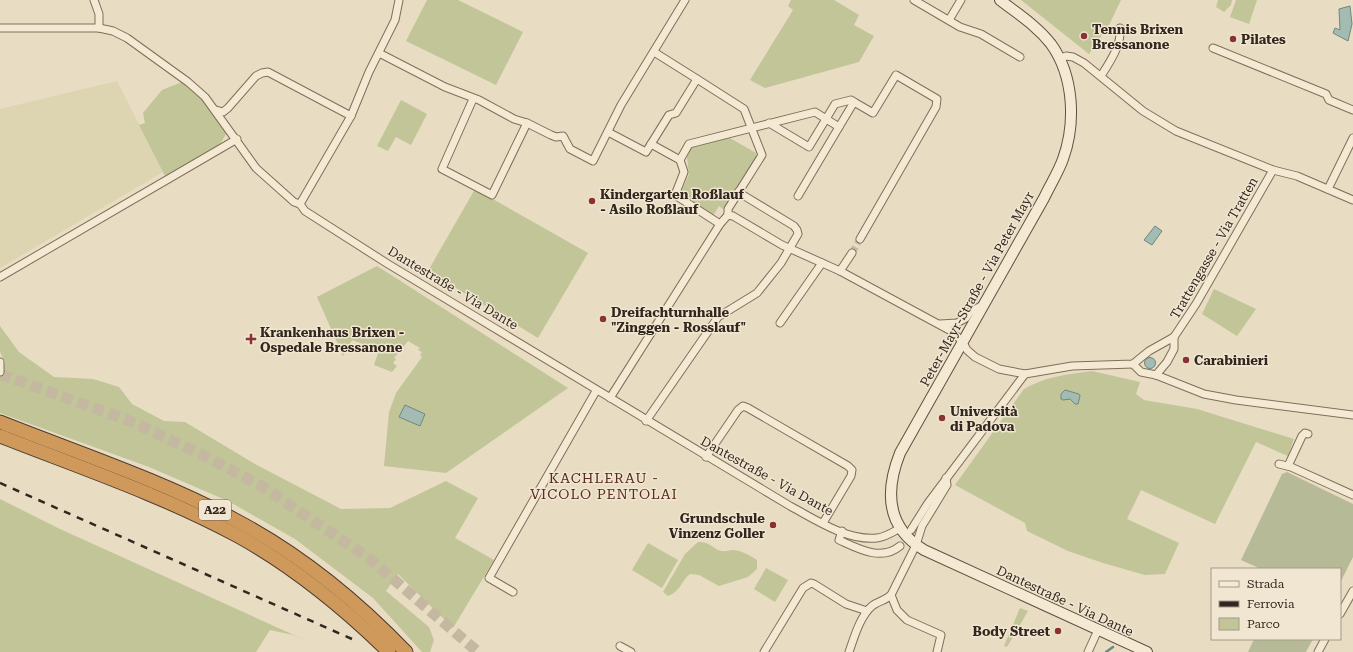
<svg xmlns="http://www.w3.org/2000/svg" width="1353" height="652" viewBox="0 0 1353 652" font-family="'Roboto Serif',serif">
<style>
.farmland{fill:#ddd4b1}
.green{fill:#c1c598}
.cemetery{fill:#b7ba96}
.water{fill:#a4bbb4;stroke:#6c8880}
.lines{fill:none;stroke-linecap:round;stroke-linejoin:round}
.stream{stroke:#6c8880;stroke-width:2.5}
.street-tunnel{stroke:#c4b8a1;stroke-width:7;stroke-dasharray:7 3.5;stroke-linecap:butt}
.primary-tunnel{stroke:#c4b8a1;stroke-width:11;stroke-dasharray:11 5.5;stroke-linecap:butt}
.street-casing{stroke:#806e5b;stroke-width:9}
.secondary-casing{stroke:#624f3f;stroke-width:12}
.highway-casing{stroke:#4e3d2f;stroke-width:15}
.street{stroke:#f4ead4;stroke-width:7}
.secondary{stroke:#f4ead4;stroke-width:10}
.highway{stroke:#cf995c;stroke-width:13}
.rail{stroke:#32271e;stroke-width:2.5;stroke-dasharray:7 7;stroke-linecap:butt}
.poi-dot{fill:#883236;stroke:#f1e6d1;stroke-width:1.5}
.labels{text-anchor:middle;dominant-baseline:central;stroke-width:3;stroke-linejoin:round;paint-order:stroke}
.shield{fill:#f1e6d1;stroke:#6b6054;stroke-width:1}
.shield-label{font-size:12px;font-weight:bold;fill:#32271e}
.poi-label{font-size:13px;font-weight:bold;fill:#32271e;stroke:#f1e6d1;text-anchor:start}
.street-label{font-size:13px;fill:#32271e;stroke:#f1e6d1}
.neighbourhood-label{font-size:14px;letter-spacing:1px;fill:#592c22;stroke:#f1e6d1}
</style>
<rect width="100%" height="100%" fill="#e8dcc2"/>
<path class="farmland" d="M 117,81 L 163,172 L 0,268 L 0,109 Z"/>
<g class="green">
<path d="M 427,0 L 458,0 L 523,32 L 496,85 L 406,41 Z"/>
<path d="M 791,0 L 834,0 L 859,15 L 854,25 L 874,36 L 859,62 L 765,88 L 750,80 L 793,10 L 788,6 Z"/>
<path d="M 1021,0 L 1121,0 L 1110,23 L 1089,54 Z"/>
<path d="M 1218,0 L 1232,0 L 1231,5 L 1224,12 L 1216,7 Z"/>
<path d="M 1236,0 L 1257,0 L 1249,24 L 1230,17 Z"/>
<path d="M 182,82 C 200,97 219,112 226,134 L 220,144 L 165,176 L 139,125 L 145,123 L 143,113 L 162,90 Z"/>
<path d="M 401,100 L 427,114 L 411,145 L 396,137 L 388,151 L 377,146 Z"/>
<path d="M 728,137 L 756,153 L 756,157 L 723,209 L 719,206 L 713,216 L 680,195 L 689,174 L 687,157 L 693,145 Z"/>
<path d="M 475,189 L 588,253 L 538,338 L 428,271 Z"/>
<path d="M 377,266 L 568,388 L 446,473 L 384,466 L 389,412 L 396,393 L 422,357 L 420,355 L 422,352 L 418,350 L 420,348 L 408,341 L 394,358 L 396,359 L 393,363 L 397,366 L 392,372 L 374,365 L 379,350 L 352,340 L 343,356 L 317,297 Z"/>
<path d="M 1214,289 L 1256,309 L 1237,336 L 1202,314 Z"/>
<path d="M 0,326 L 19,352 L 54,377 L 93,379 L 119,387 L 132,404 L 164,421 L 185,422 L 255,464 L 341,509 L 390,508 L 446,481 L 478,498 L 455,538 L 494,560 L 453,628 L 398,574 L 386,591 L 429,627 L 434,640 L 430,652 L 422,652 L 373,598 L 295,539 L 228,501 L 149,467 L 0,413 L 0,380 L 5,362 L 0,352 Z"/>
<path d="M 1092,371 L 1140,382 L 1136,394 L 1144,400 L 1197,409 L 1294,439 L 1288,456 L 1256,442 L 1215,524 L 1141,490 L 1127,519 L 1179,543 L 1165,574 L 1145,575 L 1103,563 L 1068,551 L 1027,531 L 1025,523 L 955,485 L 1024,389 C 1044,377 1068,374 1092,371 Z"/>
<path d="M 0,499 L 60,529 L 307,641 L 293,635 L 270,630 L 256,652 L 0,652 Z"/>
<path d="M 698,542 C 711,542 711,548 721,551 C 726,552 729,550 733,550 C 740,550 751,556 757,560 L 757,569 L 748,577 L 719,586 L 699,575 L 690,574 C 681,581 680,592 668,596 L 663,592 L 685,554 Z"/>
<path d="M 648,543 L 678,560 L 662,588 L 632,570 Z"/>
<path d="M 766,568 L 788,580 L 775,602 L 754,589 Z"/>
<path d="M 1020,608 L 1028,611 L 1007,647 L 1004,646 Z"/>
</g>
<g class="cemetery">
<path d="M 1287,472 L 1353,504 L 1353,557 L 1340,583 L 1340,569 L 1261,569 L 1241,560 L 1282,474 Z"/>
<path d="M 1254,639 L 1313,639 L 1306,652 L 1248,652 Z"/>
</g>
<g class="water">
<path d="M 1350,6 L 1352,24 L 1348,41 L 1333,33 L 1335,28 L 1340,30 L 1339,9 Z"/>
<path d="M 1155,226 L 1162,231 L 1152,245 L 1144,240 Z"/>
<circle cx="1150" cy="363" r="5.5"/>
<path d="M 1065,390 L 1079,394 L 1080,396 L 1078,404 L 1075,404 L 1070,399 L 1063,400 L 1061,399 L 1061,394 Z"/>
<path d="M 405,405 L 425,414 L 420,426 L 399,417 Z"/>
</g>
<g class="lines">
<path class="stream" d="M 1106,652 L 1113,647"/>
<path class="street-tunnel" d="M 852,253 L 860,239"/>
<path class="primary-tunnel" d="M 0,374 L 130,421 L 203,455 L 263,487 L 370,559 L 478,652"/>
<g class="street-casing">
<g id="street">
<path d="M 94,0 L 99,14 L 99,28"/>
<path d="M 914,0 L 960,27 L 981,34 L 1020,57"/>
<path d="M 949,20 L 961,0"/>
<path d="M 0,28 L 99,28 L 113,31 L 127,38 L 188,82 L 205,97 L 256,168 L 294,202 L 300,204"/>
<path d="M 1213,48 L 1326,94 L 1329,100 L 1353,110"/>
<path d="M 654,52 L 697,79"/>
<path d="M 379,53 L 445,87 L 479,100 L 514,119 L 527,123 L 551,135 L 556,137 L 563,136 L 570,149 L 593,161 L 621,105 L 685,0"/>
<path d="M 1060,59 L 1066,56 L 1073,57 L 1084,63 L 1143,111 L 1176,131 L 1273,170 L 1297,176 L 1353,200"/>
<path d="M 1101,76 C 1110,62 1122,44 1120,28"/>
<path d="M 473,99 L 442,169 L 492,195 L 527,123"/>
<path d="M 216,110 L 223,112 L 228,108 L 256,76 L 262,73 L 268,72 L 351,116"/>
<path d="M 769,123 L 809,147 L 835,104 L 851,100 L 854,102"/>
<path d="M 608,132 L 646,152 L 669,115 L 676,113 L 697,79 L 744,109 L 762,155 L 728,209 L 728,215"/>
<path d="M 651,144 L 680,160 L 684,172 L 675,195 L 720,224"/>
<path d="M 680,160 L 689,144 L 815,112 L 839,127 L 854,102 L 873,113 L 896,75 L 937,99 L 936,107 L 860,239"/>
<path d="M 1328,189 L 1353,138"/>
<path d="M 798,196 L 839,127"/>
<path d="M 300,204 L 305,211 L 388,264 L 790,506 C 816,520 847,541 877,538 C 886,537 893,532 900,528"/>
<path d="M 300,204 L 351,116 L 369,72 L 395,20 L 399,0"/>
<path d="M 728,215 L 733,216 L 782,245 L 840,271 L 951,331 L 962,341 L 967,350 L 975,357 L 999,369 L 1025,374 L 1072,366 L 1133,364 L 1149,351 L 1174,337"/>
<path d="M 840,271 L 852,253"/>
<path d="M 0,277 L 237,139"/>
<path d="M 780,323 L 822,263"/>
<path d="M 940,324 L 957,323 L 966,318 L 970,312 L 981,306"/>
<path d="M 0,362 L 0,372"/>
<path d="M 1133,364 L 1141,372 L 1156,375"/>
<path d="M 1156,375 L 1167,362 L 1174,349 L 1174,337 L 1196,304 L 1273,170"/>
<path d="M 1156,375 L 1204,394 L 1236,400 L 1353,415"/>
<path d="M 610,398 L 720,224 L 728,215"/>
<path d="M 646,421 L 718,317 L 757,293 L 781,263 L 798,234 L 797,230 L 794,226 L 738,192"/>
<path d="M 706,457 L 738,410 L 743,406 L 748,408 L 848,466 L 852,470 L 851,476 L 823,523"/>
<path d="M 1279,464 L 1291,467 L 1353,495"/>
<path d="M 1288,466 L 1302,436 L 1305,433 L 1308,434"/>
<path d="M 911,530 L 928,503 L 1025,374"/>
<path d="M 842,531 L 839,540 C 857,548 881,562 900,546"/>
<path d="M 513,592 L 489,578 L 596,391"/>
<path d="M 891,595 L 897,610 L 907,620 L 941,635 L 937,652"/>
<path d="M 1340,614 L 1353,591"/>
<path d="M 620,646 L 631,652"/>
<path d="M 764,652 L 803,588 L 811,583 L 814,584 L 846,604 L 867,611"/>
<path d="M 849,652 C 854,638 860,616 872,606 C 878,601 885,601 891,595 L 916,545 L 922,526 L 947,485 L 946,478"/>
<path d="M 1088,652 L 1098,630"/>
<path d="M 1318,652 L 1325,639"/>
</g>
</g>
<g class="secondary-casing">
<path id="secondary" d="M 1000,0 C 1018,14 1037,26 1051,44 C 1074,76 1076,123 1063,159 C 1058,173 1050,185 1044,198 L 900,453 C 885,491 886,527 924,550 L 1147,652"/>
</g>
<g class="highway-casing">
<g id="highway">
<path d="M 0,422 C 78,453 163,481 237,521 C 301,555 356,600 406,652"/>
<path d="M 0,436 C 79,467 162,495 238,536 C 294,567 343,607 389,652"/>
</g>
</g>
<use href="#street" class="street"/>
<use href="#secondary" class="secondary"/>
<use href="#highway" class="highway"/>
<path class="rail" d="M 0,483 L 352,639"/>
</g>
<g class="poi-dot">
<circle cx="1084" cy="36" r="4"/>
<circle cx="1233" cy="39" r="4"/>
<circle cx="592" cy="201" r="4"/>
<circle cx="603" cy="319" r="4"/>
<path d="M249 333h4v4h4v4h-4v4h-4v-4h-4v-4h4z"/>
<circle cx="1186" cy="360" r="4"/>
<circle cx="942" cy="418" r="4"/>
<circle cx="773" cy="525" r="4"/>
<circle cx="1058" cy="631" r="4"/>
</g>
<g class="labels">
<rect class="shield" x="199" y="500" width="32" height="20" rx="3"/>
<g class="shield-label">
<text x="215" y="510">A22</text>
</g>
<g class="poi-label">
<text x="1092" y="29">Tennis Brixen<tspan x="1092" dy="15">Bressanone</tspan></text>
<text x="1241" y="39">Pilates</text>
<text x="600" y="194">Kindergarten Roßlauf<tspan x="600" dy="15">- Asilo Roßlauf</tspan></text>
<text x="611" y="312">Dreifachturnhalle<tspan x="611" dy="15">"Zinggen - Rosslauf"</tspan></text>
<text x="260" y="332">Krankenhaus Brixen -<tspan x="260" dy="15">Ospedale Bressanone</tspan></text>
<text x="1194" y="360">Carabinieri</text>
<text x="950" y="411">Università<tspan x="950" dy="15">di Padova</tspan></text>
<text x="765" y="518" text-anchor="end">Grundschule<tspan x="765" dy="15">Vinzenz Goller</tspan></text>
<text x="1050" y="631" text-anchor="end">Body Street</text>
</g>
<g class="street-label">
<text transform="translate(1214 248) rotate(-60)">Trattengasse - Via Tratten</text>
<text transform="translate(453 288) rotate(31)">Dantestraße - Via Dante</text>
<text transform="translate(977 289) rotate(-61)">Peter-Mayr-Straße - Via Peter Mayr</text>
<text transform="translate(767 476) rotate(29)">Dantestraße - Via Dante</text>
<text transform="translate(1065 601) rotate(25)">Dantestraße - Via Dante</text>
</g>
<g class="neighbourhood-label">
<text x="604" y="478">KACHLERAU -<tspan x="604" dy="16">VICOLO PENTOLAI</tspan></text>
</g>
</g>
<rect x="1211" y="568" width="130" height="72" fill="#f1e6d1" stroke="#a59a89"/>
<rect x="1219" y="581" width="20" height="6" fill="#f4ead4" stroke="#a59a89"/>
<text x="1247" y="588" font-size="12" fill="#32271e">Strada</text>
<rect x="1219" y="601" width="20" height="6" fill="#32271e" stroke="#a59a89"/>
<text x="1247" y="608" font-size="12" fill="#32271e">Ferrovia</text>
<rect x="1219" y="618" width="20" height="12" fill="#c1c598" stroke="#a59a89"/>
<text x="1247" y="628" font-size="12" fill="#32271e">Parco</text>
</svg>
